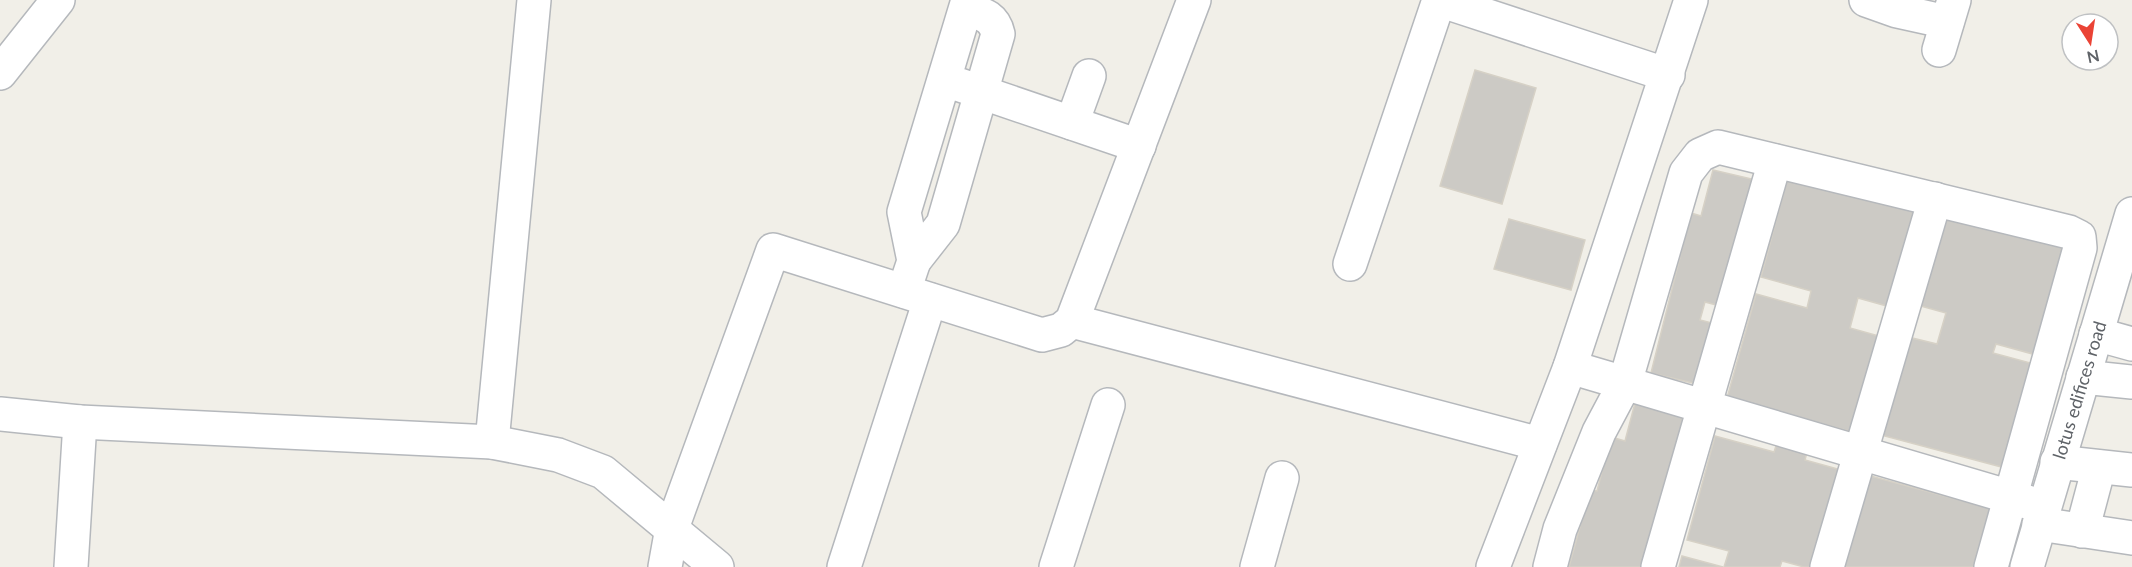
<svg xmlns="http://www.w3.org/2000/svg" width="2132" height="567" viewBox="0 0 2132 567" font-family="Lato,sans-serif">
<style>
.building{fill:#cccac5;stroke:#d6d1c6;stroke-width:1.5}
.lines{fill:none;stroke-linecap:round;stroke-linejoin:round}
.minor-casing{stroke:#b5b8bc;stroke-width:36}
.minor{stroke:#fff;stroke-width:33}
.labels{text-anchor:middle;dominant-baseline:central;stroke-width:5;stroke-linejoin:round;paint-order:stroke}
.street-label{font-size:18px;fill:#5f6368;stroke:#fff}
</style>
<rect width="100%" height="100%" fill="#f1efe8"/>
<g class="building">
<path d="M 1475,70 L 1536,88 L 1502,204 L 1440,186 Z"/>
<path d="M 1713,170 L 1756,180 L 1724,307 L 1705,302 L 1700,320 L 1716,324 L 1701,385 L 1651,373 L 1691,213 L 1701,216 Z"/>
<path d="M 1789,173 L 1924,202 L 1894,308 L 1858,298 L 1850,328 L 1886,338 L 1860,434 L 1727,398 L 1756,294 L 1807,308 L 1811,291 L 1761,277 Z"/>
<path d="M 1944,206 L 2072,241 L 2040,356 L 1996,344 L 1993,353 L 2038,365 L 2009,469 L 1881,435 L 1908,337 L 1937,344 L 1946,313 L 1917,305 Z"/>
<path d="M 1509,219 L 1585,240 L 1571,290 L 1494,269 Z"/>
<path d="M 1635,403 L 1685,416 L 1648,567 L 1569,567 L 1590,490 L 1597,491 L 1611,437 L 1625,441 Z"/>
<path d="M 1715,436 L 1774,452 L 1777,443 L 1807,452 L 1805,460 L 1845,471 L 1818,567 L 1804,567 L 1782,561 L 1780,567 L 1724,567 L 1729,551 L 1687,540 Z"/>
<path d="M 1867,475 L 1996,510 L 1980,567 L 1841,567 Z"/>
<path d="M 1682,556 L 1723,567 L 1679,567 Z"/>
</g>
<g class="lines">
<g class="minor-casing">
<g id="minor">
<path d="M 1439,0 L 1668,75"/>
<path d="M 1866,0 L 1897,11 L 1947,22"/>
<path d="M 1939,50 L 1954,0"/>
<path d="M 0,73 L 58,0"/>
<path d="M 960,85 L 1139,146"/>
<path d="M 1072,123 L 1089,76"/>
<path d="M 914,261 L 943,224 L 998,34 C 994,16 982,14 966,9"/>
<path d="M 1350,264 L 1439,0"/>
<path d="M 904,291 L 914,261 L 904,212 L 968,0"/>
<path d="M 1072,321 L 1540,444"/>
<path d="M 2096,334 L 2132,344"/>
<path d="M 1570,367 L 2044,507"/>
<path d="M 2083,377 L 2132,382"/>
<path d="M 0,414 L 80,422 L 492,442 L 558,455 L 603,472 L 717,567"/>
<path d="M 492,442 L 534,0"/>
<path d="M 2057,462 L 2132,470"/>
<path d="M 2039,524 L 2132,538"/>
<path d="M 2082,531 L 2099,467"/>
<path d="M 71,567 L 80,422"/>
<path d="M 665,567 L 672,528 L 773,250 L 1042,335 L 1061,330 L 1072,321 L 1194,0"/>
<path d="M 844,567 L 930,300"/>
<path d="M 1056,567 L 1108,405"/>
<path d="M 1257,567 L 1282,478"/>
<path d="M 1493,567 L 1570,367 L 1691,0"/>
<path d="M 1550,567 L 1560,529 L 1599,432 L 1625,383 L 1686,173 L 1700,155 L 1718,147 L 2069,232 L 2079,237 L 2080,248 L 1991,567"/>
<path d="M 1658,567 L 1775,161"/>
<path d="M 1827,567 L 1935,199"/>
<path d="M 2027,567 L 2132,214"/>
</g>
</g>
<use href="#minor" class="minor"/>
</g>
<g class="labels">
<g class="street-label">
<text transform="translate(2079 390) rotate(-73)">lotus edifices road</text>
</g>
</g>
<g transform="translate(2090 42) rotate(168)"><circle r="28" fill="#ffffff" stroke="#bfc1c3" stroke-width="1.5"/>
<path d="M0-4.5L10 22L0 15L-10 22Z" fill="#ea4335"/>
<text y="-9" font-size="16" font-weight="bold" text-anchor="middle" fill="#5f6368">N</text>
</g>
</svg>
